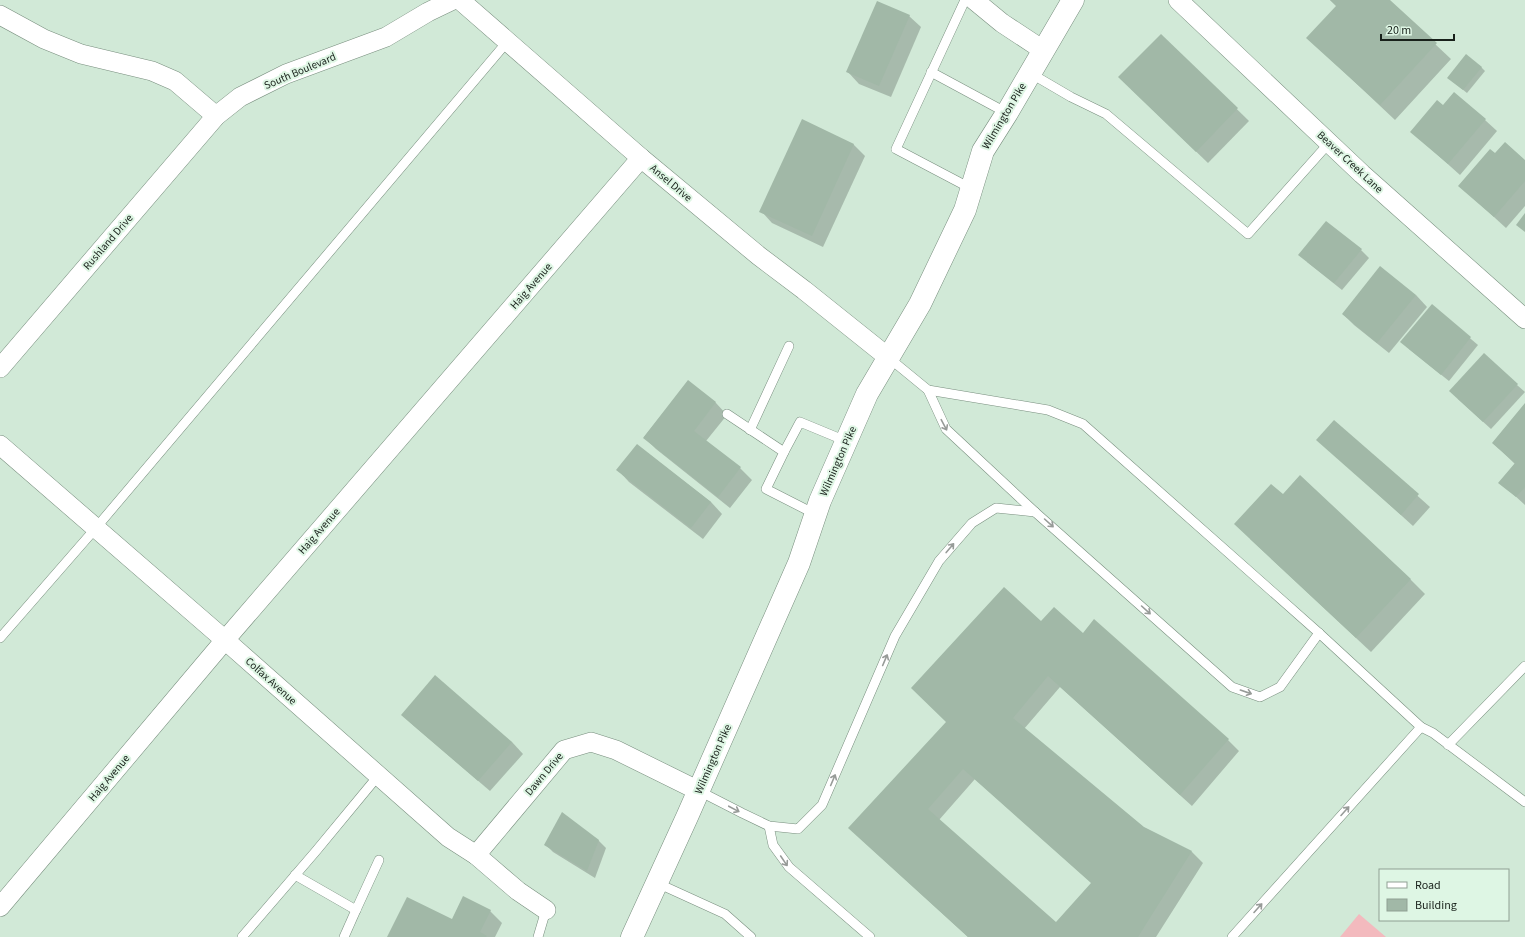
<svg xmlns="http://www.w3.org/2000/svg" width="1525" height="937" viewBox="0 0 1525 937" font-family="'Source Sans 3',sans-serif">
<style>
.green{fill:#f3babe}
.shadow{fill:#0003;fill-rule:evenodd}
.building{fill:#a1b8a7;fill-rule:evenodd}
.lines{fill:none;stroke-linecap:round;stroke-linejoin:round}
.service-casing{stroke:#788e7e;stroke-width:10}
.minor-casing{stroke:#788e7e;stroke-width:20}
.primary-casing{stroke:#788e7e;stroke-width:23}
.service{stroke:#fff;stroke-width:9}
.minor{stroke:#fff;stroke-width:19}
.primary{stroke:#fff;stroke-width:22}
.oneway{stroke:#979b98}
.labels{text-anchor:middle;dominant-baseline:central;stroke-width:4;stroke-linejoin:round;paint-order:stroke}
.street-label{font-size:11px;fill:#18201a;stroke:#def6e4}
</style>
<rect width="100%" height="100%" fill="#d1e9d7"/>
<path class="green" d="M 1359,914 L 1386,937 L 1340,937 Z"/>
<g class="shadow">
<path d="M 1330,0 L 1388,0 L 1451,59 L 1395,120 L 1308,38 L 1337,6 Z"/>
<path d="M 909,16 L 921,27 L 891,97 L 859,84 L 848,72 Z"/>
<path d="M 1161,35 L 1249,121 L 1208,163 L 1131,89 Z"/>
<path d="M 1481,67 L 1485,71 L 1467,93 L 1452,81 Z"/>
<path d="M 1443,106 L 1485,120 L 1497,131 L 1460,175 L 1412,132 Z"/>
<path d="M 802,121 L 854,145 L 865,156 L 823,247 L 772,223 L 761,211 Z"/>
<path d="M 1495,155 L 1525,161 L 1525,206 L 1506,228 L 1460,186 Z"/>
<path d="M 1361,250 L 1369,258 L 1342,290 L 1307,262 Z"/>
<path d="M 1416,295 L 1427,307 L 1389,353 L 1354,325 L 1343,314 Z"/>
<path d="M 1432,306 L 1478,345 L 1449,381 L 1409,349 Z"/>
<path d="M 688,382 L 716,403 L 727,415 L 706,441 L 740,468 L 752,480 L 730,508 L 656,449 L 644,437 Z"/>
<path d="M 1517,385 L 1525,392 L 1491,429 L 1458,399 Z"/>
<path d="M 1525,405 L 1525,505 L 1500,482 L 1515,464 L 1493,443 Z"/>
<path d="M 1334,421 L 1430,507 L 1413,526 L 1318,440 Z"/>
<path d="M 637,445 L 711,502 L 722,514 L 703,539 L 629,482 L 618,470 Z"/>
<path d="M 1283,495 L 1410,579 L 1425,594 L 1371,652 L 1250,539 Z"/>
<path d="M 1042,622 L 1083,635 L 1228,740 L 1239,751 L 1192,806 L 1060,687 L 1024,729 L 1143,827 L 1192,852 L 1203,863 L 1156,937 L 968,937 L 861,839 ZM 975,779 L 1092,883 L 1056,924 L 939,820 Z"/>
<path d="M 402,715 L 512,742 L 523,754 L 490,791 L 414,726 Z"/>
<path d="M 598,840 L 606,848 L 595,878 L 553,852 L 545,844 Z"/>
<path d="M 490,911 L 502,923 L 495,937 L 388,937 Z"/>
</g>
<g class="building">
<path d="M 1330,0 L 1390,0 L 1437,43 L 1380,105 L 1306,38 L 1336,6 Z"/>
<path d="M 877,1 L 910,15 L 879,86 L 846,72 Z"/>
<path d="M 1161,34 L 1238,108 L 1196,152 L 1118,77 Z"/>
<path d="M 1466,54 L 1482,67 L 1463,90 L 1447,78 Z"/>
<path d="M 1454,92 L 1486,119 L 1448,164 L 1410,132 L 1437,100 L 1443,105 Z"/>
<path d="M 802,119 L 854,144 L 812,236 L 759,212 Z"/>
<path d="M 1505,142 L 1525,160 L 1525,181 L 1494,217 L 1458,186 L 1490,149 L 1495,153 Z"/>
<path d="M 1525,213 L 1525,232 L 1516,225 Z"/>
<path d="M 1326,221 L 1362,249 L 1334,283 L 1298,255 Z"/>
<path d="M 1380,266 L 1416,295 L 1377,343 L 1342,314 Z"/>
<path d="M 1432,304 L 1471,337 L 1441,375 L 1400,342 Z"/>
<path d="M 1484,353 L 1518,384 L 1483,422 L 1449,391 Z"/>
<path d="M 688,380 L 716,402 L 694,431 L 741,467 L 718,497 L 643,438 Z"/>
<path d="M 1525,403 L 1525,487 L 1516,497 L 1498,483 L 1515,463 L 1492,443 Z"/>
<path d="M 1334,420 L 1419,494 L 1401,515 L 1316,440 Z"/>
<path d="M 637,444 L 711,502 L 691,528 L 616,470 Z"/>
<path d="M 1300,475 L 1411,579 L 1356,638 L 1234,524 L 1271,484 L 1283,494 Z"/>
<path d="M 1004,587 L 1041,621 L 1054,607 L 1083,633 L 1094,619 L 1229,739 L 1180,795 L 1048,676 L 1013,718 L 1144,827 L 1192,851 L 1138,937 L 968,937 L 848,828 L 946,722 L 911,688 ZM 963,769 L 1091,883 L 1056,922 L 928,809 Z"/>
<path d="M 435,675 L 512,742 L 478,781 L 401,715 Z"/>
<path d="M 562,812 L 599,840 L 587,871 L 544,845 Z"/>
<path d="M 463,896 L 491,910 L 480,932 L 487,936 L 486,937 L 387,937 L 407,897 L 452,919 Z"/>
</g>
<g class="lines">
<g class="service-casing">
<g id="service">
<path d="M 965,0 L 896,149 L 972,189"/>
<path d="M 931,72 L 1007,113"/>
<path d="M 1030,73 L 1071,97 L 1106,114 L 1248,234 L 1329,143"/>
<path d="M 889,358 L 928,390 L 1048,410 L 1083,424 L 1319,633 L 1421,727 L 1433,733 L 1525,802"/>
<path d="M 928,390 L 946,429 L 1035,512 L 1232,687 L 1260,697 L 1280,687 L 1319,633"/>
<path d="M 727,414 L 784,452 L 766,489 L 815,514"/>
<path d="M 750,430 L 789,346"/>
<path d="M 784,452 L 800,422 L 846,441"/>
<path d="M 0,638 L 95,529 L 507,42"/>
<path d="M 1448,745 L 1525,666"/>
<path d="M 699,791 L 742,813 L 769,826 L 798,829 L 822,805 L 895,636 L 939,561 L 972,523 L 996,508 L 1035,512"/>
<path d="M 769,826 L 773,845 L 789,867 L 870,937"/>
<path d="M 295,875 L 356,910 L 379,860"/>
<path d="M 657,883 L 725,914 L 751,937"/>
<path d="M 242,937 L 316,851 L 378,776"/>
<path d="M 344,937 L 356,910"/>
<path d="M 538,937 L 546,910"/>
<path d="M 1232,937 L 1421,727"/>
</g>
</g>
<g class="minor-casing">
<g id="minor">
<path d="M 460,0 L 641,158 L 759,256 L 804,290 L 889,358"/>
<path d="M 974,0 L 1002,23 L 1043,50"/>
<path d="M 1178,0 L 1362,174 L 1525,319"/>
<path d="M 0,15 L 44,39 L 81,54 L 152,71 L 175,81 L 216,116"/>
<path d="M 0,368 L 216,116 L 240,97 L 286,74 L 386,37 L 428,12 L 453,0"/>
<path d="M 0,445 L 225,640 L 448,837 L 476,855 L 518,891 L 546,910"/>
<path d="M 476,855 L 564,750 L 591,742 L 616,750 L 699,791"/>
<path d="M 0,907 L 225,640 L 641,158"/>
</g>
</g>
<g class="primary-casing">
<path id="primary" d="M 632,937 L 687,817 L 799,563 L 820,501 L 867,394 L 920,304 L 965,210 L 983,151 L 1007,113 L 1073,0"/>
</g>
<use href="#service" class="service"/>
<use href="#minor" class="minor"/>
<use href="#primary" class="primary"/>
</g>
<defs><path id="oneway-shaft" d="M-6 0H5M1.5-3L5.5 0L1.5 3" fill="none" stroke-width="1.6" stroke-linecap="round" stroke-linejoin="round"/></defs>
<g class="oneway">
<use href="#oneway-shaft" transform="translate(944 425) rotate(62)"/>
<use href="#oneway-shaft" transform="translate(1049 523) rotate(42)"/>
<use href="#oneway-shaft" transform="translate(950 548) rotate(-50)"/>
<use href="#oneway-shaft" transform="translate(1146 610) rotate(42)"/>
<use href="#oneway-shaft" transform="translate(885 660) rotate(-67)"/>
<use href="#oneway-shaft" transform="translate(1246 692) rotate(19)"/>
<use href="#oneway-shaft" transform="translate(833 780) rotate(-67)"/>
<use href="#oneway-shaft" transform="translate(734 809) rotate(28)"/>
<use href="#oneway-shaft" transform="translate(1345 811) rotate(-48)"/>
<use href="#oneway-shaft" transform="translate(784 861) rotate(56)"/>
<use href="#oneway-shaft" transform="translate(1258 908) rotate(-48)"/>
</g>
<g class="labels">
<g class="street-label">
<text transform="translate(300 71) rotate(-23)">South Boulevard</text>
<text transform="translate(1004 116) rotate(-59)">Wilmington Pike</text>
<text transform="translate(1350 162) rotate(43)">Beaver Creek Lane</text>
<text transform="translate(671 183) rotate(40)">Ansel Drive</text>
<text transform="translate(108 242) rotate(-49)">Rushland Drive</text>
<text transform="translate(531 286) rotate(-49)">Haig Avenue</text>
<text transform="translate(838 461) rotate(-66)">Wilmington Pike</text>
<text transform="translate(319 531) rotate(-49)">Haig Avenue</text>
<text transform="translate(271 681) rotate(42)">Colfax Avenue</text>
<text transform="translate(713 759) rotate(-66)">Wilmington Pike</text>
<text transform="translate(544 774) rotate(-50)">Dawn Drive</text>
<text transform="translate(109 778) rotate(-50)">Haig Avenue</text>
</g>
</g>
<rect x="1379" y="869" width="130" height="52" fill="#def6e4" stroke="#8fa093"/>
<rect x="1387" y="882" width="20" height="6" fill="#ffffff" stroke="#8fa093"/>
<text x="1415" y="889" font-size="12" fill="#18201a">Road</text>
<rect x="1387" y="899" width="20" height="12" fill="#a1b8a7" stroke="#8fa093"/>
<text x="1415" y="909" font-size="12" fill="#18201a">Building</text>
<path d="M1381 34v6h73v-6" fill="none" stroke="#18201a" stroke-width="2"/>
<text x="1387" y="34" font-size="12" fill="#18201a" stroke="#def6e4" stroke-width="3" paint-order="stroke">20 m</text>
</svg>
